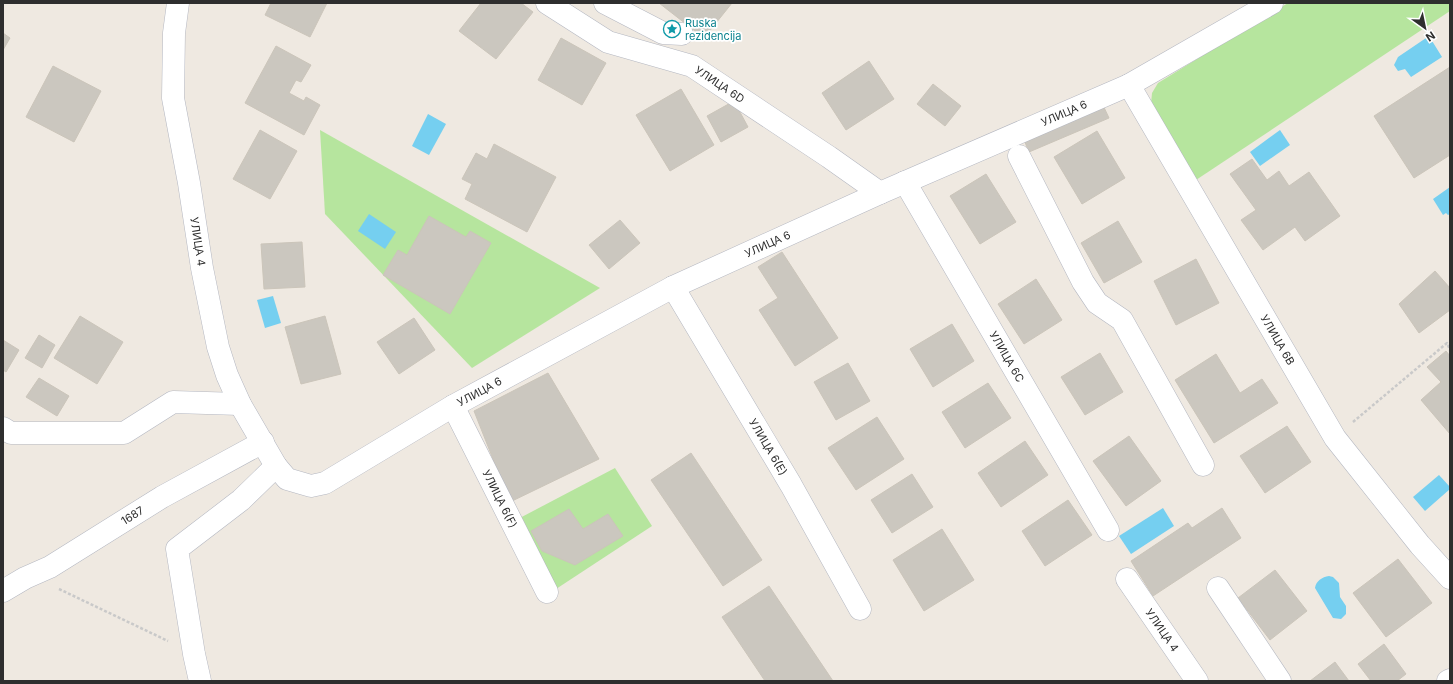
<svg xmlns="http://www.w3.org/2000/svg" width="1453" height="684" viewBox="0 0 1453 684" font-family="Inter,sans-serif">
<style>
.green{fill:#b6e59e}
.water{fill:#75cff0}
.building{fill:#cbc7bf;stroke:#cbc5ba}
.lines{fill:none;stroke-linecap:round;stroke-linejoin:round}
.minor-casing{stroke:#b4b7c1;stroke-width:23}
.path{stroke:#c9c9c9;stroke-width:2.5;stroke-dasharray:3 2;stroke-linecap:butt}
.minor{stroke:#fff;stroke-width:22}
.labels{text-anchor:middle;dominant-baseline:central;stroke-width:3.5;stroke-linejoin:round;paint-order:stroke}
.culture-label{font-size:11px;fill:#0d838f;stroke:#fff;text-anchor:start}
.street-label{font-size:11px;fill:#2e2e2e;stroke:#fff}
</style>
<rect width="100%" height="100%" fill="#efe9e1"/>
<g class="green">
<path d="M 1288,3 L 1450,3 L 1450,11 L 1196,180 L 1151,104 L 1152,93 L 1158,83 Z"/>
<path d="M 320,130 L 600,288 L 472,368 L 325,214 Z"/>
<path d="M 615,468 L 652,526 L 553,591 L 516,520 Z"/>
</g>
<g class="water">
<path d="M 1429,36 L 1442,57 L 1411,77 L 1405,69 L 1398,71 L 1394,65 L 1398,57 Z"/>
<path d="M 428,114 L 446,124 L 429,155 L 412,146 Z"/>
<path d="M 1280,130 L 1290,145 L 1260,166 L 1250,152 Z"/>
<path d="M 1450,187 L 1450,214 L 1448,215 L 1446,213 L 1443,215 L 1433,199 Z"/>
<path d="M 369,214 L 396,232 L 385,249 L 358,231 Z"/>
<path d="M 273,296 L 281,323 L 265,328 L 257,300 Z"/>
<path d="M 1439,475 L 1450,487 L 1450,489 L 1425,511 L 1413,497 Z"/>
<path d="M 1163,508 L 1174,526 L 1131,554 L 1119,536 Z"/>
<path d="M 1329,576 L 1333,577 L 1339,583 L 1340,597 L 1346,606 L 1346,614 L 1341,619 L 1333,618 L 1315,588 C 1316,581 1322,577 1329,576 Z"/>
</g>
<g class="building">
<path d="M 271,3 L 327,3 L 310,37 L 265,15 Z"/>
<path d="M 481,3 L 521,3 L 533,12 L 496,59 L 459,31 Z"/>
<path d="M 659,3 L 732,3 L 704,38 Z"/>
<path d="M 3,33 L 10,38 L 3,50 Z"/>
<path d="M 561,38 L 606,63 L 582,105 L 538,80 Z"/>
<path d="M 276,46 L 311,65 L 301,82 L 296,80 L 289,93 L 304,101 L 306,97 L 320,105 L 304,135 L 245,103 Z"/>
<path d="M 869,61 L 894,99 L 846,130 L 822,93 Z"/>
<path d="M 53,66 L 101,91 L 74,142 L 26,117 Z"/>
<path d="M 1450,67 L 1450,155 L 1414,178 L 1374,116 Z"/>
<path d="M 933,84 L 961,106 L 945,126 L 917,104 Z"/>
<path d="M 681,89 L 714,145 L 670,171 L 636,115 Z"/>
<path d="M 734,101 L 748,127 L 721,142 L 707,116 Z"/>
<path d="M 1101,101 L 1109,118 L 1029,152 L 1022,135 Z"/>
<path d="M 260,130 L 297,151 L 270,199 L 233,179 Z"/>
<path d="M 1097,131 L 1125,178 L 1082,204 L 1054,157 Z"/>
<path d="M 494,144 L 556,177 L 527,232 L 465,199 L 472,184 L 462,179 L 476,153 L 487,159 Z"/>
<path d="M 1252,159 L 1267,180 L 1279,171 L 1289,186 L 1309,172 L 1340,216 L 1305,241 L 1295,227 L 1263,250 L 1241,220 L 1256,210 L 1230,174 Z"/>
<path d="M 986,174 L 1016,222 L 980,244 L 950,196 Z"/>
<path d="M 429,216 L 466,237 L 470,231 L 491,243 L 450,314 L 383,275 L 398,250 L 407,255 Z"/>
<path d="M 620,220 L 640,243 L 609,269 L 589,245 Z"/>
<path d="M 1118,221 L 1142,262 L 1104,283 L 1081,243 Z"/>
<path d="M 302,242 L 305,287 L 264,289 L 261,244 Z"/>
<path d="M 782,252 L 838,338 L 795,366 L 759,310 L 778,298 L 758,267 Z"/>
<path d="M 1196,259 L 1219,303 L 1176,325 L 1154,281 Z"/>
<path d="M 1435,271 L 1450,288 L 1450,310 L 1419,333 L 1399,304 Z"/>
<path d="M 1036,279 L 1062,320 L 1024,344 L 998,304 Z"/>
<path d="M 80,316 L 123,342 L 97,384 L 54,358 Z"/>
<path d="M 325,316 L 341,374 L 301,384 L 285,327 Z"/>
<path d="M 414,318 L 435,350 L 399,374 L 377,342 Z"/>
<path d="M 952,324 L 974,361 L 933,387 L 910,349 Z"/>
<path d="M 39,335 L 55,345 L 42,368 L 25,358 Z"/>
<path d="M 3,340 L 19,350 L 6,372 L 3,370 Z"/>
<path d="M 1446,351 L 1450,356 L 1450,434 L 1421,400 L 1441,382 L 1427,367 Z"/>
<path d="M 1100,353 L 1123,392 L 1085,415 L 1061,377 Z"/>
<path d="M 1216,354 L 1240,393 L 1262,379 L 1278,403 L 1214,443 L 1175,380 Z"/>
<path d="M 848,363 L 870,401 L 836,420 L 814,382 Z"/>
<path d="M 548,373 L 599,459 L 510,502 L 474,411 Z"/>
<path d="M 39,378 L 69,396 L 57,416 L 26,397 Z"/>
<path d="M 988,383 L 1011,418 L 965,448 L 942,412 Z"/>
<path d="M 877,417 L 904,459 L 856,490 L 828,448 Z"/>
<path d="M 1287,426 L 1311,462 L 1265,493 L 1240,456 Z"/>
<path d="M 1129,436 L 1161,481 L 1126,506 L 1093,461 Z"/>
<path d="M 1025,441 L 1048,475 L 1001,507 L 978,473 Z"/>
<path d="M 691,453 L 762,560 L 723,586 L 651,480 Z"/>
<path d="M 912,474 L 933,507 L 892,533 L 871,500 Z"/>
<path d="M 1068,500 L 1092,535 L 1045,566 L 1022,531 Z"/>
<path d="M 1222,508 L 1241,538 L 1153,596 L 1131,561 L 1188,523 L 1192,528 Z"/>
<path d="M 569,509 L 583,529 L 608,514 L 623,536 L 575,565 L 542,551 L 531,531 Z"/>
<path d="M 942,529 L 974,580 L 924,611 L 893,560 Z"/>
<path d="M 1398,559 L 1432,603 L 1386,637 L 1353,593 Z"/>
<path d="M 1275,570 L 1307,611 L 1270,640 L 1238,598 Z"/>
<path d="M 769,586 L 833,681 L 765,681 L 722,617 Z"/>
<path d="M 1384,644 L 1406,674 L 1397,681 L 1371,681 L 1358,664 Z"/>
<path d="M 1335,662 L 1349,681 L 1310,681 Z"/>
</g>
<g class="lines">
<g class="minor-casing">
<g id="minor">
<path id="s1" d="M 178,3 L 174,33 L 173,98 L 189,183 L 202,268 L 218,347 L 227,375 L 240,404 L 276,466 L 287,479 L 311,486 L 325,483 L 453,406 L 673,287 L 880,193 L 1129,85 L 1272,3"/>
<path id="s2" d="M 547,3 L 608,42 L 692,66 L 829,157 L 880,193"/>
<path d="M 605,3 L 663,33 L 682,34"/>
<path id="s3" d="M 1129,85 L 1335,438 L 1420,545 L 1450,578"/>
<path d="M 1019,156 L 1083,282 L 1097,303 L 1122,320 L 1203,465"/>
<path id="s4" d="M 905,182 L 1108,530"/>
<path id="s5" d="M 673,287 L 791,485 L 860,609"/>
<path id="s6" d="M 453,406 L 547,592"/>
<path d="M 3,428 L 11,433 L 124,433 L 173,402 L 240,404"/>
<path id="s7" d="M 1127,579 L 1197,681"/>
<path d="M 1218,588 L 1280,681"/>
<path id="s8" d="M 3,591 L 25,578 L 50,567 L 162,497 L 263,442"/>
<path d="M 200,681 L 194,654 L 177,549 L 241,500 L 276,466"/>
<path d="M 1448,681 L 1450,680"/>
</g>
</g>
<g class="path">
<path d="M 1353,422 L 1447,343 L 1450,350"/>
<path d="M 59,589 L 168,641"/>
</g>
<use href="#minor" class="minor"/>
</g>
<defs>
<g id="sight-ring" transform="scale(0.9)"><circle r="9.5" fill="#fff" stroke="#0f9aa8" stroke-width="1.5"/><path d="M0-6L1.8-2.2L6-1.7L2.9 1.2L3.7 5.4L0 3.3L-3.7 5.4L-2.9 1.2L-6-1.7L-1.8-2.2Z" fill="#0f9aa8"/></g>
</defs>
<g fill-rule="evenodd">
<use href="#sight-ring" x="672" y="29"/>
</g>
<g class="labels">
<g class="culture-label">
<text x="685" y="23">Ruska<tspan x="685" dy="13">rezidencija</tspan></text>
</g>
<g class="street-label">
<text stroke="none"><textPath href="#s2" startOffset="193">УЛИЦА 6D</textPath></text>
<text stroke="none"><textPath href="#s1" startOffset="1365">УЛИЦА 6</textPath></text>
<text stroke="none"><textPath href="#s1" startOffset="241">УЛИЦА 4</textPath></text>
<text stroke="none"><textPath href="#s1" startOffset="1041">УЛИЦА 6</textPath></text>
<text stroke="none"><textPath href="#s3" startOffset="295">УЛИЦА 6B</textPath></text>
<text stroke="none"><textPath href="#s4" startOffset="202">УЛИЦА 6C</textPath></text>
<text stroke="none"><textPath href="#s1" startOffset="717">УЛИЦА 6</textPath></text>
<text stroke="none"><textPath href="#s5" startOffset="186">УЛИЦА 6(E)</textPath></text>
<text stroke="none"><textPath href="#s6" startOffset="104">УЛИЦА 6(F)</textPath></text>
<text stroke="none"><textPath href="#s8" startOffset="150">1687</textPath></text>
<text stroke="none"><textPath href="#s7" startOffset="62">УЛИЦА 4</textPath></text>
</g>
</g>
<rect width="1453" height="684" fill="none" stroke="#2e2e2e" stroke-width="8"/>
<g transform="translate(1425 28) rotate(147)" stroke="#ffffff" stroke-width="3" paint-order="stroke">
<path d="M0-3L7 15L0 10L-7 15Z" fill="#2e2e2e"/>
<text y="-6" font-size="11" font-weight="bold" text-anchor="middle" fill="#2e2e2e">N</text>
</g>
</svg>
